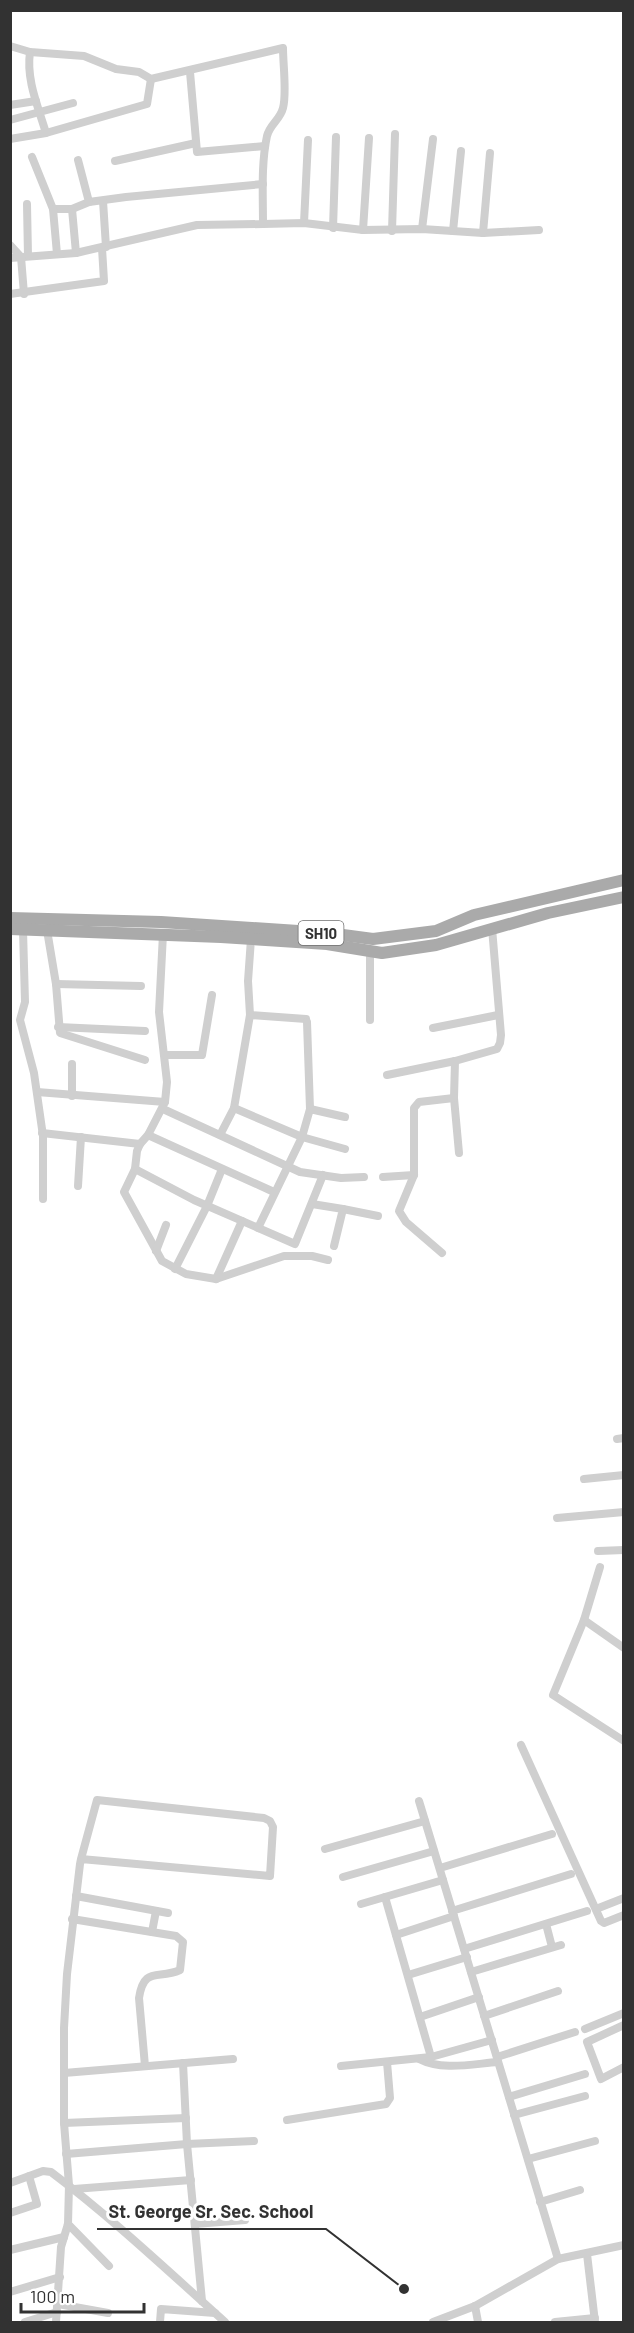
<svg xmlns="http://www.w3.org/2000/svg" width="634" height="2333" viewBox="0 0 634 2333" font-family="Barlow,sans-serif">
<style>
.lines{fill:none;stroke-linecap:round;stroke-linejoin:round}
.minor{stroke:#cfcfcf;stroke-width:8}
.primary{stroke:#aaa;stroke-width:12}
.labels{text-anchor:middle;dominant-baseline:central;stroke-width:6;stroke-linejoin:round;paint-order:stroke}
.shield{fill:#fff;stroke:#707070;stroke-width:1.5}
.shield-label{font-size:15px;font-weight:bold;fill:#323232}
.leader{fill:none;stroke:#323232;stroke-width:2}
.callout-dot{fill:#323232;stroke:#fff;stroke-width:2}
.callout-label{font-size:18px;text-anchor:middle;font-weight:bold;fill:#323232;stroke:#fff;stroke-width:6;stroke-linejoin:round;paint-order:stroke}
</style>
<rect width="100%" height="100%" fill="#fff"/>
<g class="lines">
<g class="minor">
<path d="M 10,46 L 30,52 L 84,56 L 116,69 L 139,72 L 151,79 L 283,48 C 283,65 287,93 283,108 C 280,120 270,124 267,136 C 261,164 263,195 263,224 L 197,225 L 76,253 L 10,258"/>
<path d="M 30,52 C 26,80 38,106 46,133"/>
<path d="M 190,72 L 197,152 L 265,146"/>
<path d="M 10,105 L 36,101"/>
<path d="M 10,120 L 73,103"/>
<path d="M 10,139 L 46,133 L 147,104 L 151,79"/>
<path d="M 32,157 L 53,209 L 72,209 L 89,202 L 126,197 L 263,184"/>
<path d="M 78,160 L 89,202"/>
<path d="M 115,161 L 196,143"/>
<path d="M 103,201 L 106,247"/>
<path d="M 27,204 L 28,256"/>
<path d="M 53,209 L 57,254"/>
<path d="M 72,209 L 76,253"/>
<path d="M 304,223 L 308,140"/>
<path d="M 263,224 L 304,223 L 363,230 L 422,229 L 483,233 L 539,230"/>
<path d="M 333,228 L 336,137"/>
<path d="M 422,229 L 433,139"/>
<path d="M 363,230 L 369,138"/>
<path d="M 392,231 L 395,134"/>
<path d="M 453,231 L 461,151"/>
<path d="M 483,233 L 490,153"/>
<path d="M 10,245 L 21,257 L 24,294"/>
<path d="M 10,294 L 104,281 L 102,248"/>
<path d="M 23,930 L 25,1002 L 20,1020 L 34,1073 L 43,1136 L 43,1199"/>
<path d="M 47,930 L 56,984 L 60,1033 L 145,1060"/>
<path d="M 163,934 L 159,1012 L 167,1082 L 165,1102 L 148,1135 L 140,1144 L 137,1151 L 135,1169 L 124,1192 L 162,1261 L 186,1274 L 216,1279 L 284,1256 L 312,1256 L 328,1260"/>
<path d="M 56,984 L 141,986"/>
<path d="M 250,1015 L 306,1019"/>
<path d="M 370,1020 L 370,952"/>
<path d="M 307,1022 L 310,1109"/>
<path d="M 58,1027 L 145,1031"/>
<path d="M 433,1028 L 498,1015"/>
<path d="M 165,1055 L 202,1055 L 212,995"/>
<path d="M 455,1061 L 454,1098 L 459,1153"/>
<path d="M 72,1064 L 72,1096"/>
<path d="M 387,1075 L 455,1061 L 497,1049 L 500,1043 L 501,1035 L 492,928"/>
<path d="M 37,1092 L 165,1102"/>
<path d="M 234,1108 L 250,1015 L 248,981 L 251,939"/>
<path d="M 163,1109 L 300,1172 L 341,1178 L 364,1177"/>
<path d="M 42,1133 L 140,1144"/>
<path d="M 148,1135 L 274,1192"/>
<path d="M 220,1135 L 234,1108 L 302,1137 L 345,1149"/>
<path d="M 135,1169 L 194,1200 L 295,1244 L 323,1175"/>
<path d="M 414,1175 L 399,1211 L 406,1222 L 442,1253"/>
<path d="M 383,1177 L 414,1175 L 414,1108 L 419,1102 L 454,1098"/>
<path d="M 78,1186 L 81,1137"/>
<path d="M 312,1204 L 343,1209 L 334,1246"/>
<path d="M 343,1209 L 378,1216"/>
<path d="M 258,1228 L 302,1137 L 310,1109 L 345,1117"/>
<path d="M 156,1251 L 166,1225"/>
<path d="M 175,1269 L 207,1206 L 222,1169"/>
<path d="M 216,1279 L 242,1221"/>
<path d="M 617,1439 L 624,1438"/>
<path d="M 584,1479 L 624,1475"/>
<path d="M 557,1518 L 624,1512"/>
<path d="M 598,1551 L 624,1550"/>
<path d="M 600,1567 L 584,1620 L 553,1695 L 624,1741"/>
<path d="M 584,1620 L 624,1648"/>
<path d="M 521,1745 L 601,1921 L 604,1923 L 624,1915"/>
<path d="M 419,1801 L 558,2259"/>
<path d="M 325,1849 L 425,1821"/>
<path d="M 440,1868 L 552,1834"/>
<path d="M 343,1877 L 434,1851"/>
<path d="M 76,1896 L 168,1913"/>
<path d="M 385,1897 L 431,2057"/>
<path d="M 361,1904 L 443,1880"/>
<path d="M 596,1909 L 624,1898"/>
<path d="M 452,1911 L 571,1874"/>
<path d="M 72,1919 L 176,1936 L 183,1942 L 180,1970 C 158,1980 144,1966 139,1998 L 145,2066"/>
<path d="M 546,1924 L 552,1947"/>
<path d="M 152,1932 L 156,1911"/>
<path d="M 396,1935 L 454,1916"/>
<path d="M 464,1949 L 587,1911"/>
<path d="M 471,1972 L 561,1945"/>
<path d="M 408,1975 L 467,1957"/>
<path d="M 484,2016 L 558,1991"/>
<path d="M 420,2017 L 479,1997"/>
<path d="M 624,2025 L 587,2042 L 601,2079 L 624,2067"/>
<path d="M 585,2029 L 624,2013"/>
<path d="M 497,2057 L 575,2032"/>
<path d="M 419,2059 C 442,2071 472,2064 498,2062"/>
<path d="M 183,2063 L 187,2144 L 202,2301"/>
<path d="M 341,2066 L 431,2057 L 492,2040"/>
<path d="M 64,2073 L 233,2059"/>
<path d="M 509,2097 L 585,2074"/>
<path d="M 514,2115 L 585,2096"/>
<path d="M 287,2120 L 386,2104 L 390,2098 L 387,2062"/>
<path d="M 64,2123 L 186,2118"/>
<path d="M 66,2154 L 187,2144 L 254,2141"/>
<path d="M 528,2159 L 595,2141"/>
<path d="M 10,2183 L 43,2171 L 51,2172 C 112,2218 168,2271 225,2322"/>
<path d="M 74,2189 L 191,2180"/>
<path d="M 540,2202 L 580,2190"/>
<path d="M 10,2213 L 37,2204 L 29,2176"/>
<path d="M 68,2224 L 109,2266"/>
<path d="M 195,2224 L 245,2220"/>
<path d="M 10,2250 L 64,2237"/>
<path d="M 587,2254 L 595,2322"/>
<path d="M 10,2292 L 60,2277"/>
<path d="M 58,2304 L 108,2313"/>
<path d="M 475,2306 L 478,2322"/>
<path d="M 25,2322 L 57,2312"/>
<path d="M 56,2322 L 61,2247 L 68,2224 L 69,2185 L 64,2123 L 64,2028 L 67,1974 L 80,1864 L 81,1859 L 97,1800 L 264,1818 L 270,1821 L 273,1827 L 270,1876 L 81,1859"/>
<path d="M 160,2322 L 161,2309 L 215,2313"/>
<path d="M 433,2322 L 475,2306 L 558,2259 L 624,2245"/>
<path d="M 555,2322 L 595,2318"/>
</g>
<g class="primary">
<path d="M 10,918 L 161,922 L 328,933 L 373,939 L 436,931 L 474,915 L 624,880"/>
<path d="M 10,929 L 221,937 L 327,944 L 382,953 L 436,945 L 548,913 L 624,897"/>
</g>
</g>
<g class="labels">
<rect class="shield" x="298.5" y="921" width="45" height="24" rx="4.5"/>
<g class="shield-label">
<text x="321" y="933">SH10</text>
</g>
</g>
<path class="leader" d="M404 2289L326 2229H97"/>
<circle class="callout-dot" cx="404" cy="2289" r="6"/>
<g class="callout-label">
<text x="211" y="2218">St. George Sr. Sec. School</text>
</g>
<rect width="634" height="2333" fill="none" stroke="#323232" stroke-width="24"/>
<path d="M21 2303v9h123v-9" fill="none" stroke="#323232" stroke-width="3"/>
<text x="30" y="2303" font-size="18" fill="#323232" stroke="#ffffff" stroke-width="4.5" paint-order="stroke">100 m</text>
</svg>
